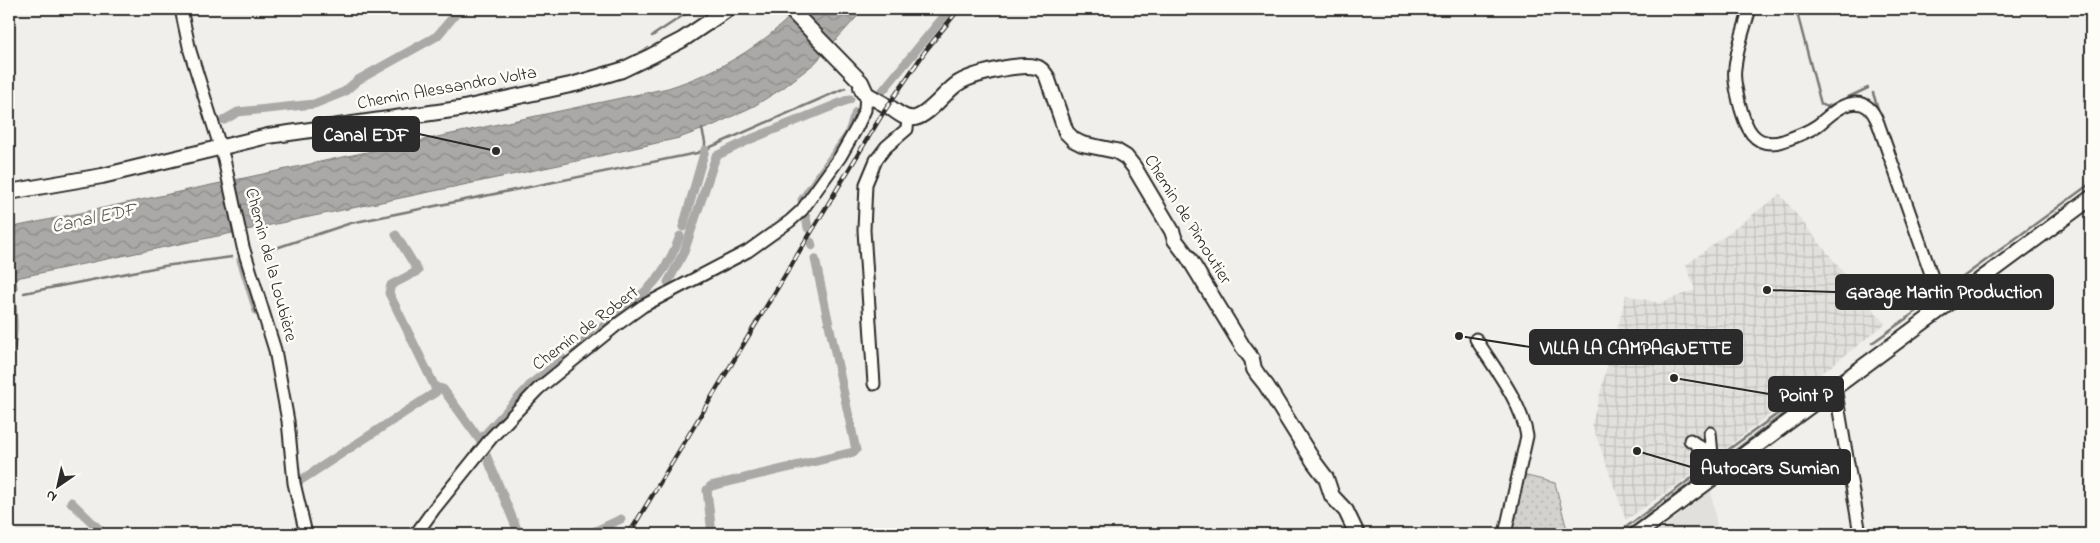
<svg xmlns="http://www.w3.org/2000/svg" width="2100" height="543" viewBox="0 0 2100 543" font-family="'Indie Flower',sans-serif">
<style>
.built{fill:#e1e0dc}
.industrial{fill:url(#industrial-grid)}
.grass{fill:url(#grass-dots);stroke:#7f7e7d}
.water{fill:url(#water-waves);stroke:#777775}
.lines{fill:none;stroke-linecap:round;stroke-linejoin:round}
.stream{stroke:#777775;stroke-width:2.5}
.canal{stroke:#aaa9a7;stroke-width:9}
.minor-casing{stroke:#2b2b2b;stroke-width:15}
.major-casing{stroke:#2b2b2b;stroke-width:18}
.minor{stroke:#fdfcf7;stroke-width:11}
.major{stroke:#fdfcf7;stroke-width:14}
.rail-casing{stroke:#2b2b2b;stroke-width:4.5}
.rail{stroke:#fdfcf7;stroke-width:2.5;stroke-dasharray:8;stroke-linecap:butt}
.labels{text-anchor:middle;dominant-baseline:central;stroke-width:5;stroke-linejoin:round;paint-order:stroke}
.street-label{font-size:18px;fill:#2b2b2b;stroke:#fdfcf7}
.water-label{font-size:19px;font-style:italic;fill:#575756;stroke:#fdfcf7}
.leader{fill:none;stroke:#2b2b2b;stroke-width:2}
.callout-dot{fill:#2b2b2b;stroke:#fdfcf7;stroke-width:2}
.callout{fill:#2b2b2b;stroke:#2b2b2b;stroke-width:2}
.callout-label{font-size:19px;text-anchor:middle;font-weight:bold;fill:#fff}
</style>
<defs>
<pattern id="industrial-grid" width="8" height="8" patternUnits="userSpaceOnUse" patternTransform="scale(1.25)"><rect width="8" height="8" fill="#e1e0dc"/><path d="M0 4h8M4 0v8" fill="none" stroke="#c1c0bd"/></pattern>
<pattern id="grass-dots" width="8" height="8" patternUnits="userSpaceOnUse" patternTransform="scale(1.25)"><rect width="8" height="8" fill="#d3d2cf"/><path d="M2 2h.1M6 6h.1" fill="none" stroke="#b5b4b2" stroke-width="1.8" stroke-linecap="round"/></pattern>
<pattern id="water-waves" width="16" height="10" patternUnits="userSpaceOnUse" patternTransform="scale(1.25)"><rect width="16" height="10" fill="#aaa9a7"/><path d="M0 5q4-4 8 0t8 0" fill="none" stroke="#8b8a88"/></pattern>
</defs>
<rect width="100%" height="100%" fill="#f0efeb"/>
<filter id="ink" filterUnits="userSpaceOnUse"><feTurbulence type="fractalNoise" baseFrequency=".02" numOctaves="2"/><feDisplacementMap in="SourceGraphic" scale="10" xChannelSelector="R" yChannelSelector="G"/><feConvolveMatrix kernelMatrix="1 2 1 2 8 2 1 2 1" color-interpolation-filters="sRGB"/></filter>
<g filter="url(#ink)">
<path class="built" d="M 1711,490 L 1718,534 L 1655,534 Z"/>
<path class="industrial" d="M 1780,194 L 1885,324 L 1705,465 L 1626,520 L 1592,424 L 1626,295 L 1659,303 L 1695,290 L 1686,265 Z"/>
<path class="grass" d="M 1523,475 L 1555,483 L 1568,534 L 1509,534 Z"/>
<path class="water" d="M 797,9 L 864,9 L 815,63 L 783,88 L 754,106 L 712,126 L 679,138 L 559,165 L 16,278 L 17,289 L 15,294 C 17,320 20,341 9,366 L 9,228 L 668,88 C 718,72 762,47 797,9 Z"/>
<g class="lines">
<g class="stream">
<path d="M 1796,9 L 1821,104 L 1827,107 L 1868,88"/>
<path d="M 652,36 L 693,9"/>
<path d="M 832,42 L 845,56"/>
<path d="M 1873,93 L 1880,115"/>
<path d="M 702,129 L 705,142 L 705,150"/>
<path d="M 267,251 L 351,223 L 697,153 L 845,88"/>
<path d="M 1933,264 L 1944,291 L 2091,183"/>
<path d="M 24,293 L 164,266 L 232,257"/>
<path d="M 1948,294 L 2091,189"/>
<path d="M 1872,343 L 1935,298"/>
<path d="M 1721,455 L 1813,388"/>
<path d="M 1720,462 L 1812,392 L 1816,385"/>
<path d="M 1617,534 L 1709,465"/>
<path d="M 1623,534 L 1715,465"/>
</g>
<g class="canal">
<path d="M 880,94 L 950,9"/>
<path d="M 224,120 L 238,112 L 314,104 L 344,92 L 358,80 L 437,36 L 460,9"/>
<path d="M 802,200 L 848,135 L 856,112"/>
<path d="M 806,217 L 808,228"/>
<path d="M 683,227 L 705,150"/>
<path d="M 396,235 L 418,271 L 391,285 L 389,293 L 435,387 L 443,389 L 480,440"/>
<path d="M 811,242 L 812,246"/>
<path d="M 241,260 L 257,311"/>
<path d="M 668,282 L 684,252 L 716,156 L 751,139 L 850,99"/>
<path d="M 600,329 C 639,296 661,287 680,236"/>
<path d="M 574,350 L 593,335"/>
<path d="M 480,440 L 532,383 L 563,359"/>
<path d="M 484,450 L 519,534"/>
<path d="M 298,482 L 436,392 L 435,387"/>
<path d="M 71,502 L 104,534"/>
<path d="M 589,534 L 621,519"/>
<path d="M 712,534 L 707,490 L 711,486 L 854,452 L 856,450 L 815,259"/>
</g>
<g class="minor-casing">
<g id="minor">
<path d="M 181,9 L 190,51 L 224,159 L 243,247 L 275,350 L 288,421 L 294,483 L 306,534"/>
<path d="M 1750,9 C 1744,28 1737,48 1735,68 C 1733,80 1737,91 1739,102 C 1745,126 1753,150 1783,141 C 1795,137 1808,132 1818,125 C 1827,118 1838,106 1850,104 C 1865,100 1873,110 1878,123 L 1943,308"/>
<path d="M 1476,339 C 1494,368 1521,401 1527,436 L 1505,534"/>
<path d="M 874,384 L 864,230 L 866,184 L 876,160 L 886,147 L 907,129 L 908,118"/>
<path d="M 1835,387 L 1860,534"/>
<path d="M 1710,433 L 1712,455"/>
<path d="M 1690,440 L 1712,455 L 1721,471"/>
<path d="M 416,534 L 434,509 L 492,437 L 538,389 L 618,324 L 643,306 L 748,251 L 790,221 L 802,210 L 840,157 L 856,129 L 865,110 L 866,93"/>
</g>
</g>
<g class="major-casing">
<g id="major">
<path d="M 790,9 L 861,82 L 866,93"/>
<path d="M 861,87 L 863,92 L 884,104"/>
<path d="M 891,108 C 898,113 906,120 915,118 C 929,115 945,92 957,84 C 971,74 1019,63 1036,67 C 1041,68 1044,72 1047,77 L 1066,132 L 1074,140 L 1082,144 L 1116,151 L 1126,157 L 1134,167 L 1172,231 L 1175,240 L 1188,257 L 1243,347 L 1252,359 L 1254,369 L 1258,375 L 1266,385 L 1314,462 L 1326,478 L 1332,496 L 1346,511 L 1357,534"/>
<path d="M 9,192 L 102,176 L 268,136 L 459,109 L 575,84 L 622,70 L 651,56 L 682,40 L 728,9"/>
<path d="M 1637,534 L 2091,198"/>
</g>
</g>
<use href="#minor" class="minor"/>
<use href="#major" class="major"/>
<g class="rail-casing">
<path id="rail" d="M 629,534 L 883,113 L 926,50 L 959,9"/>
</g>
<use href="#rail" class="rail"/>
</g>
</g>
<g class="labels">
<g class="street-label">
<text transform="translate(447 89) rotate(-10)">Chemin Alessandro Volta</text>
<text transform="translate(1187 220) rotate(58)">Chemin de Pimoutier</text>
<text transform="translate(270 265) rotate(75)">Chemin de la Loubière</text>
<text transform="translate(586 329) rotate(-37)">Chemin de Robert</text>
</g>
<g class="water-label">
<text transform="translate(94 219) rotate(-12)">Canal EDF</text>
</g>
</g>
<path class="leader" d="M496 151L419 134M1767 290L1836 292M1459 336L1530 347M1674 378L1769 394M1637 451L1691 467"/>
<g class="callout-dot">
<circle cx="496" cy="151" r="5"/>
<circle cx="1767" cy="290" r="5"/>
<circle cx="1459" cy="336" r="5"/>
<circle cx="1674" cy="378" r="5"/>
<circle cx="1637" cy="451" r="5"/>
</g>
<g class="callout">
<rect x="313" y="117" width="106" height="34" rx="5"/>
<rect x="1836" y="275" width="217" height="34" rx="5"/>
<rect x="1530" y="330" width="212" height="34" rx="5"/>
<rect x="1769" y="377" width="74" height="34" rx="5"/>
<rect x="1691" y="450" width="159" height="34" rx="5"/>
</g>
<g class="callout-label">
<text x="366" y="141">Canal EDF</text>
<text x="1944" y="298">Garage Martin Production</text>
<text x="1636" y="354">VILLA LA CAMPAGNETTE</text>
<text x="1806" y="401">Point P</text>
<text x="1770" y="474">Autocars Sumian</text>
</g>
<rect width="2100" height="543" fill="none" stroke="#fdfcf7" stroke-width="30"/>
<rect x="15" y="15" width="2070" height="513" fill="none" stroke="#2b2b2b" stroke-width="2" filter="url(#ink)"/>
<g transform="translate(58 486) rotate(214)" stroke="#fdfcf7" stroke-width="4" paint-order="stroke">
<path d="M0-4L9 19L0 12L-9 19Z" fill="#2b2b2b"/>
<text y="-8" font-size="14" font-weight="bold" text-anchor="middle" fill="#2b2b2b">N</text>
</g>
</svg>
